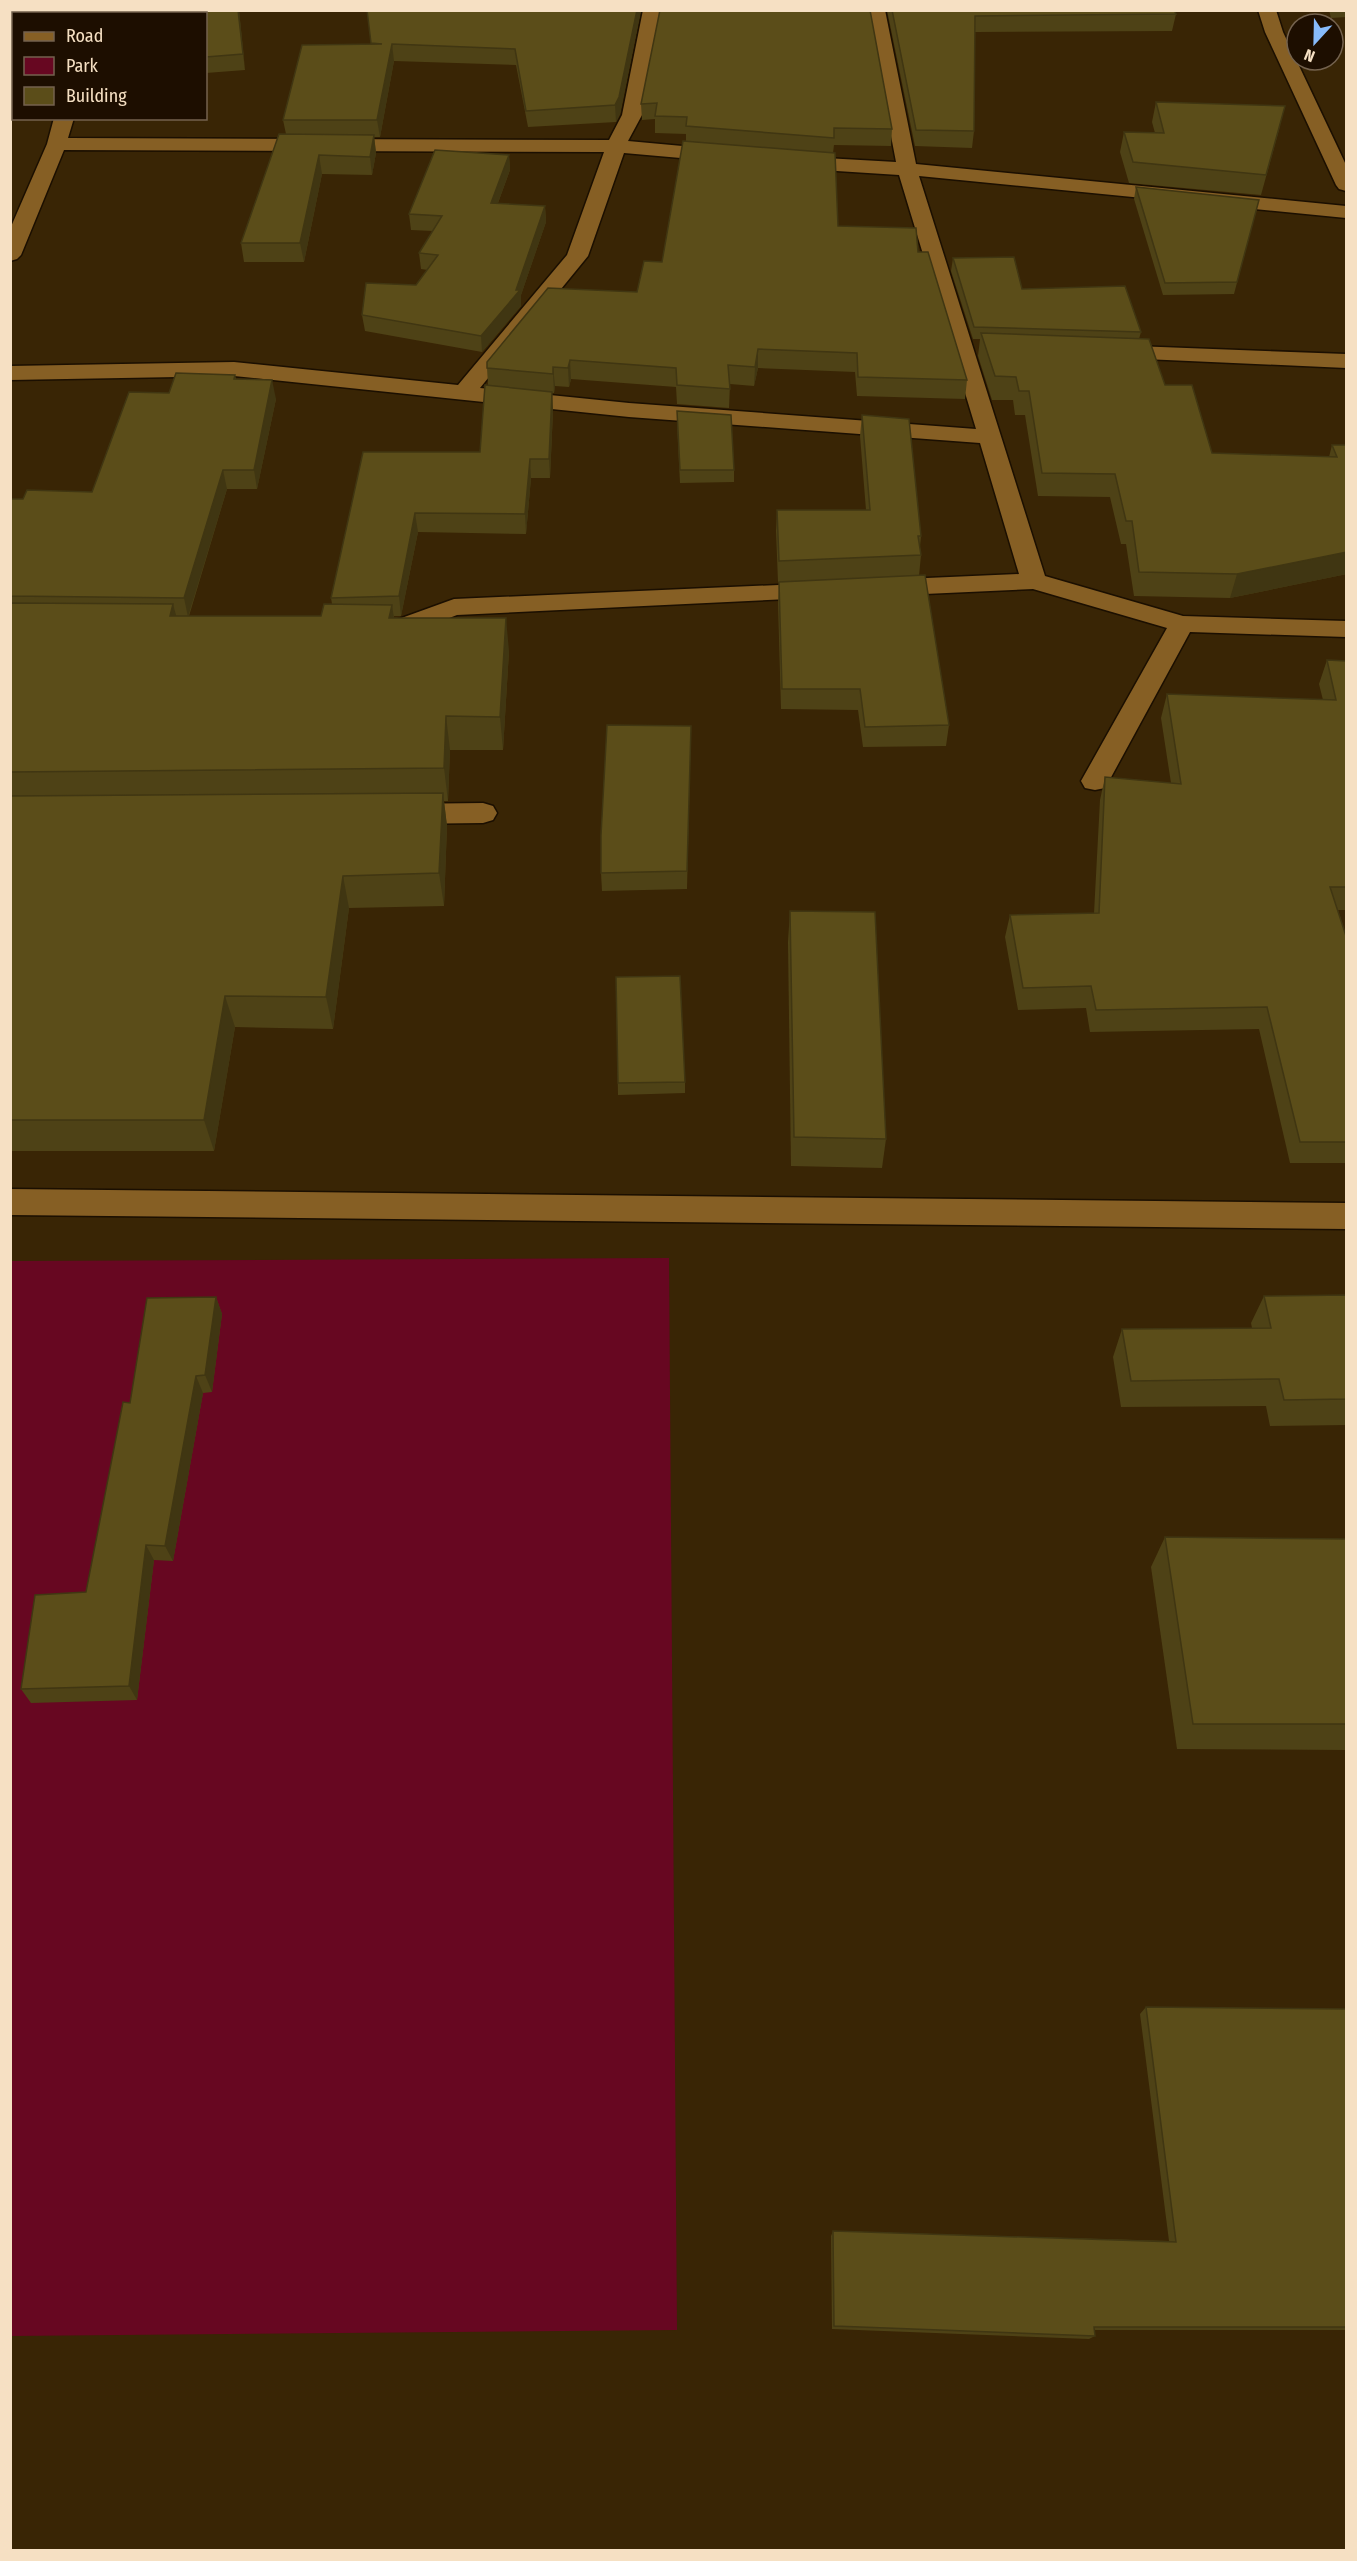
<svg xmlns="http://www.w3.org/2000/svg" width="1357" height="2561" viewBox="0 0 1357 2561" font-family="'Fira Sans Condensed',sans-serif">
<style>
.green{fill:#670721}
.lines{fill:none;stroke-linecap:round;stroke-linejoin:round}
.minor-casing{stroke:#1b0f01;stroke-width:3}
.minor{fill:#865f24;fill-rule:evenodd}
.wall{fill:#4e4216}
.shaded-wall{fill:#403612}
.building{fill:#5b4d19;stroke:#403612;stroke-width:1.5}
</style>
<rect width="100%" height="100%" fill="#392505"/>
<path class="green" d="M 669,1258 L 677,2330 L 11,2336 L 10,1261 Z"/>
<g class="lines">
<g class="minor-casing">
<g id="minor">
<path d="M 95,10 L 113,10 L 112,14 L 94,14 Z"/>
<path d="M 643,10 L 661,10 L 642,115 L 628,141 L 726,150 L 733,152 L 736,156 L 733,160 L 726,162 L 624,153 L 588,256 L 480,388 L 629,403 L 976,429 L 899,175 L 790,168 L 783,166 L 780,162 L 783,158 L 790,156 L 896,162 L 867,10 L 885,10 L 916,164 L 1346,206 L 1346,218 L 919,176 L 1045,576 L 1183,616 L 1346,621 L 1346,637 L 1190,632 L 1109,781 L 1105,788 L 1095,790 L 1085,788 L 1081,781 L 1167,628 L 1033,589 L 881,596 L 872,594 L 869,588 L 872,582 L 881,580 L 1019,574 L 980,443 L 629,417 L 234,376 L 10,380 L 10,366 L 234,362 L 458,385 L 567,255 L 604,152 L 64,150 L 21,255 L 17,259 L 10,261 L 10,229 L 47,144 L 54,118 L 74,118 L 68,138 L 609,140 L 622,115 Z"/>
<path d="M 1258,10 L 1276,10 L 1283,32 L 1346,165 L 1346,191 L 1339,189 L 1336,185 L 1265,32 Z"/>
<path d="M 1108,345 L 1346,354 L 1346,368 L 1100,357 L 1097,352 L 1100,347 Z"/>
<path d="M 823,583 L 832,585 L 835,591 L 832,597 L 457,615 C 430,625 402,642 372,634 L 368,628 L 372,622 L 396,620 L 454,599 Z"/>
<path d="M 483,803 L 493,806 L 497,813 L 493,820 L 483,823 L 401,824 L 391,821 L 387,814 L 391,807 L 401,804 Z"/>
<path d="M 10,1189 L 1346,1203 L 1346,1229 L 10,1215 Z"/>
</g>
</g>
<use href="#minor" class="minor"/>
</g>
<g class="wall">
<path d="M 10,10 L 59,10 L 59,14 L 14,14 L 14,61 L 10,61 Z"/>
<path d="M 239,10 L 245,70 L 206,73 L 206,14 Z"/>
<path d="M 641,10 L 620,114 L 616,122 L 528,127 L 516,65 L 394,61 L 380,137 L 374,137 L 376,153 L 372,175 L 322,174 L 304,262 L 244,262 L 241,243 L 286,134 L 283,120 L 371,44 Z"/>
<path d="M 660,10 L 892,129 L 891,146 L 834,145 L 833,153 L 838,226 L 918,252 L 967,380 L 965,399 L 857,396 L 855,372 L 758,368 L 754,386 L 730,384 L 729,408 L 677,404 L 676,387 L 571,379 L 569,387 L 555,386 L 554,393 L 552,393 L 553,411 L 550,478 L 531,478 L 526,534 L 418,532 L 401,616 L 394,616 L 394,618 L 509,651 L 503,750 L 450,750 L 448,801 L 444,801 L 447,826 L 444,906 L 349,908 L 333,1029 L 235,1027 L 214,1151 L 10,1151 L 10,499 L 23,499 L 92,492 L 169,393 L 235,375 L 236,379 L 276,399 L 257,489 L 227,489 L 189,616 L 321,616 L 332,604 L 331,598 L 363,452 L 480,452 L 488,385 L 487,368 L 637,292 L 662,262 L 686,141 L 686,134 L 655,133 L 655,119 L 642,120 L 641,104 Z"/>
<path d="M 887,10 L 1174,10 L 1176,14 L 1172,31 L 975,32 L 974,131 L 972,148 L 915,146 Z"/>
<path d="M 1329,10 L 1347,10 L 1347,17 L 1331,18 Z"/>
<path d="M 1156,102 L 1280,126 L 1261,195 L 1129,183 L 1120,152 L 1124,132 L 1155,133 L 1152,122 Z"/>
<path d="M 509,155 L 510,170 L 498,203 L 545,206 L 546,222 L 521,295 L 521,306 L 482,352 L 365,331 L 362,315 L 416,285 L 428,270 L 421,269 L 419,253 L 433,231 L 411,230 L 409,214 Z"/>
<path d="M 1136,187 L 1259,200 L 1234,294 L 1163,295 L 1134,199 Z"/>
<path d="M 953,258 L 1022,289 L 1141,332 L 1139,339 L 1165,385 L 1212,453 L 1329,457 L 1332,445 L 1347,445 L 1347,574 L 1230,598 L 1134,596 L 1126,544 L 1121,544 L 1110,497 L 1038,496 L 1025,415 L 1015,415 L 1013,400 L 992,400 L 978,356 L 980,339 L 973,339 L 951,271 Z"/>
<path d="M 862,415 L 921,536 L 920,547 L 921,555 L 919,576 L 949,725 L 946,746 L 863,747 L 858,710 L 781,709 L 778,603 L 779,582 L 778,582 L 776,531 L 777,510 L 866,510 L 860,436 Z"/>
<path d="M 677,423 L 734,470 L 734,482 L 680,483 Z"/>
<path d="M 1327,660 L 1347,661 L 1347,910 L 1338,910 L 1347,939 L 1347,1163 L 1290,1163 L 1259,1029 L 1090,1032 L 1086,1008 L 1018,1010 L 1005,937 L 1010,915 L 1094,913 L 1100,800 L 1105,777 L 1171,783 L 1161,718 L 1167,694 L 1323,700 L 1319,684 Z"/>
<path d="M 691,726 L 687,889 L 602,891 L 601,873 Z"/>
<path d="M 790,911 L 886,1139 L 882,1168 L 791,1166 L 788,942 Z"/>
<path d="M 616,977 L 685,1082 L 685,1093 L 618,1095 Z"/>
<path d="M 1347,1295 L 1347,1425 L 1270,1426 L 1266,1406 L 1121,1407 L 1113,1357 L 1122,1329 L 1252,1328 L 1251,1323 L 1264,1296 Z"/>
<path d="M 216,1297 L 222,1314 L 212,1392 L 203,1393 L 173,1561 L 154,1560 L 137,1700 L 31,1703 L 21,1689 L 86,1592 L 130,1403 Z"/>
<path d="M 1165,1537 L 1347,1539 L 1347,1750 L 1177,1749 L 1151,1567 Z"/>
<path d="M 1146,2007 L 1347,2009 L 1347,2330 L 1094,2330 L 1095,2336 L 1089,2339 L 832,2329 L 831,2236 L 833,2231 L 1169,2241 L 1140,2014 Z"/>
</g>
<g class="shaded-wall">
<path d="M 51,10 L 59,10 L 59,14 L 50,14 Z"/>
<path d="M 238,10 L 239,10 L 245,70 L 243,54 Z"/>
<path d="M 637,10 L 641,10 L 620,114 L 616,122 L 615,105 Z"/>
<path d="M 392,44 L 394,61 L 380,137 L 377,120 Z"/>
<path d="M 374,135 L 376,153 L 372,175 L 370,157 Z"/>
<path d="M 319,155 L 322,174 L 304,262 L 300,243 Z"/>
<path d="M 509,155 L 510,170 L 492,219 L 491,203 Z"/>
<path d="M 545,206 L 546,222 L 521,295 L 521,306 L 482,352 L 481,336 L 516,290 Z"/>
<path d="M 758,349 L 758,368 L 754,386 L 755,367 Z"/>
<path d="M 570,360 L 571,379 L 569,387 L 568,368 Z"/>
<path d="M 553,367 L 555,386 L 554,393 L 553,374 Z"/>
<path d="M 272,380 L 276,399 L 257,489 L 254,470 Z"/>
<path d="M 552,392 L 553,411 L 550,478 L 549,459 Z"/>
<path d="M 530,459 L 531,478 L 526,534 L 525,514 Z"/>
<path d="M 223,470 L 227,489 L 188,617 L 184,598 Z"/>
<path d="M 415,513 L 418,532 L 401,616 L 399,596 Z"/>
<path d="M 1347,552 L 1347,574 L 1230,598 L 1237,574 Z"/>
<path d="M 173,604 L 182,637 L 170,616 Z"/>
<path d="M 392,605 L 397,638 L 389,618 Z"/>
<path d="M 506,618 L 509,651 L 503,750 L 500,717 Z"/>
<path d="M 446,716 L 450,750 L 448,801 L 444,768 Z"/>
<path d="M 443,793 L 447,826 L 444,906 L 439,873 Z"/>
<path d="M 343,876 L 349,908 L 333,1029 L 326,997 Z"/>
<path d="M 225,996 L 235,1027 L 214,1151 L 204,1120 Z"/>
<path d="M 216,1297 L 222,1314 L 212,1392 L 205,1375 Z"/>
<path d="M 196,1376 L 203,1393 L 173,1561 L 165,1546 Z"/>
<path d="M 146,1545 L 154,1560 L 137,1700 L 129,1686 Z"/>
</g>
<g class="building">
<path d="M 10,10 L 51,10 L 50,14 L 14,14 L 14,45 L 10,45 Z"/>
<path d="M 135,10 L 238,10 L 243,54 L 206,57 L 206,14 L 135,14 Z"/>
<path d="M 367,10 L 637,10 L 619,97 L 615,105 L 526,111 L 515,49 L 392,44 L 377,120 L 283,120 L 302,45 L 382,44 L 371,43 Z"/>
<path d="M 660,10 L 870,10 L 892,129 L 834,128 L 834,138 L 686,126 L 687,117 L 655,116 L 657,103 L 641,104 Z"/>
<path d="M 892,10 L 1174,10 L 1176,14 L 975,16 L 974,131 L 916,130 Z"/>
<path d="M 1156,102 L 1285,106 L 1266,175 L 1133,162 L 1124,132 L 1164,133 Z"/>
<path d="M 279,134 L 374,135 L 370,157 L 319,155 L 300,243 L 241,243 Z"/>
<path d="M 683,141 L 835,153 L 838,226 L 916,228 L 918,252 L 928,252 L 967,380 L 858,377 L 857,353 L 758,349 L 755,367 L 728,365 L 730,389 L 677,385 L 676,368 L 570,360 L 568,368 L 553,367 L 553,374 L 487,368 L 487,362 L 548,288 L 637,292 L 644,261 L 662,262 Z"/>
<path d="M 435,150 L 509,155 L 491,203 L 545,206 L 516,290 L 520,290 L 481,336 L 362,315 L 366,283 L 416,285 L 438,255 L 419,253 L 442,216 L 409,214 Z"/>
<path d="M 1136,187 L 1259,200 L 1237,282 L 1165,283 Z"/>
<path d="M 1014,257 L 1022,289 L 1125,286 L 1141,332 L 974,327 L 953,258 Z"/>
<path d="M 981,333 L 1149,339 L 1165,385 L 1192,385 L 1212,453 L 1337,457 L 1332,445 L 1347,445 L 1347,552 L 1237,574 L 1139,572 L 1132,521 L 1126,521 L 1115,474 L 1042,473 L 1029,391 L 1019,391 L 1016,377 L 995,376 Z"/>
<path d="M 176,373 L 235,375 L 234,379 L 272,380 L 254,470 L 223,470 L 184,598 L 10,596 L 10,499 L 23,499 L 27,490 L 92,492 L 129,392 L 169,393 Z"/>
<path d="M 485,385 L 552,392 L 549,459 L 530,459 L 525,514 L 415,513 L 399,596 L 331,598 L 363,452 L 480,452 Z"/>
<path d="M 677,411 L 731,415 L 734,470 L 680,470 Z"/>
<path d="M 862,415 L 909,419 L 921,536 L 918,536 L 921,555 L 779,561 L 777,510 L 870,510 Z"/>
<path d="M 925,575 L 949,725 L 865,727 L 860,689 L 782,689 L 779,582 Z"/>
<path d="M 10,603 L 173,604 L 170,616 L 321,616 L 324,604 L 392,605 L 389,618 L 506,618 L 500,717 L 446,716 L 444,768 L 10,772 Z"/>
<path d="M 1327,660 L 1347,661 L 1347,887 L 1330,887 L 1347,939 L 1347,1142 L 1300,1142 L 1267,1007 L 1096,1010 L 1091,986 L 1023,988 L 1010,915 L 1099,913 L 1105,777 L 1181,784 L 1167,694 L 1336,700 Z"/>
<path d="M 607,725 L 691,726 L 687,871 L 601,873 L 601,835 Z"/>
<path d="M 443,793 L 439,873 L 343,876 L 326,997 L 225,996 L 204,1120 L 10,1120 L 10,796 Z"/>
<path d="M 790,911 L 875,912 L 886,1139 L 794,1137 Z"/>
<path d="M 680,976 L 685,1082 L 618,1083 L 616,977 Z"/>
<path d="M 1347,1295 L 1347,1399 L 1284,1400 L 1279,1379 L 1131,1381 L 1122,1329 L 1271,1328 L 1264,1296 Z"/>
<path d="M 216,1297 L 205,1375 L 196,1376 L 165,1546 L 146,1545 L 129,1686 L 21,1689 L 35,1595 L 86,1592 L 123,1402 L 130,1403 L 147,1298 Z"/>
<path d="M 1165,1537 L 1347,1539 L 1347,1724 L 1193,1724 Z"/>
<path d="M 1146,2007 L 1347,2009 L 1347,2327 L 1094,2327 L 1095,2336 L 834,2326 L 833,2231 L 1176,2242 Z"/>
</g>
<rect width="1357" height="2561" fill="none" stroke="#f6e0c3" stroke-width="24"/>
<rect x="12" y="12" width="195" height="108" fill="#1d0e00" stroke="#74624e" stroke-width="1.5"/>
<rect x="24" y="32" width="30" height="9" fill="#865f24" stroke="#74624e" stroke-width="1.5"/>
<text x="66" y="42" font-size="18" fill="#f6e0c3">Road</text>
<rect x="24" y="57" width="30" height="18" fill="#670721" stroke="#74624e" stroke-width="1.5"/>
<text x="66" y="72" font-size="18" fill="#f6e0c3">Park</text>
<rect x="24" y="87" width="30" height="18" fill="#5b4d19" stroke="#74624e" stroke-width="1.5"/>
<text x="66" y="102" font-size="18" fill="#f6e0c3">Building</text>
<g transform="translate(1315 42) rotate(202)"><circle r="28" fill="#1d0e00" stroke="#74624e" stroke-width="1.5"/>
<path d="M0-4.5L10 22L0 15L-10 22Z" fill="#87bbfb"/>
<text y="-9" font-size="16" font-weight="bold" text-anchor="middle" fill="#f6e0c3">N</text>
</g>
</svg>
